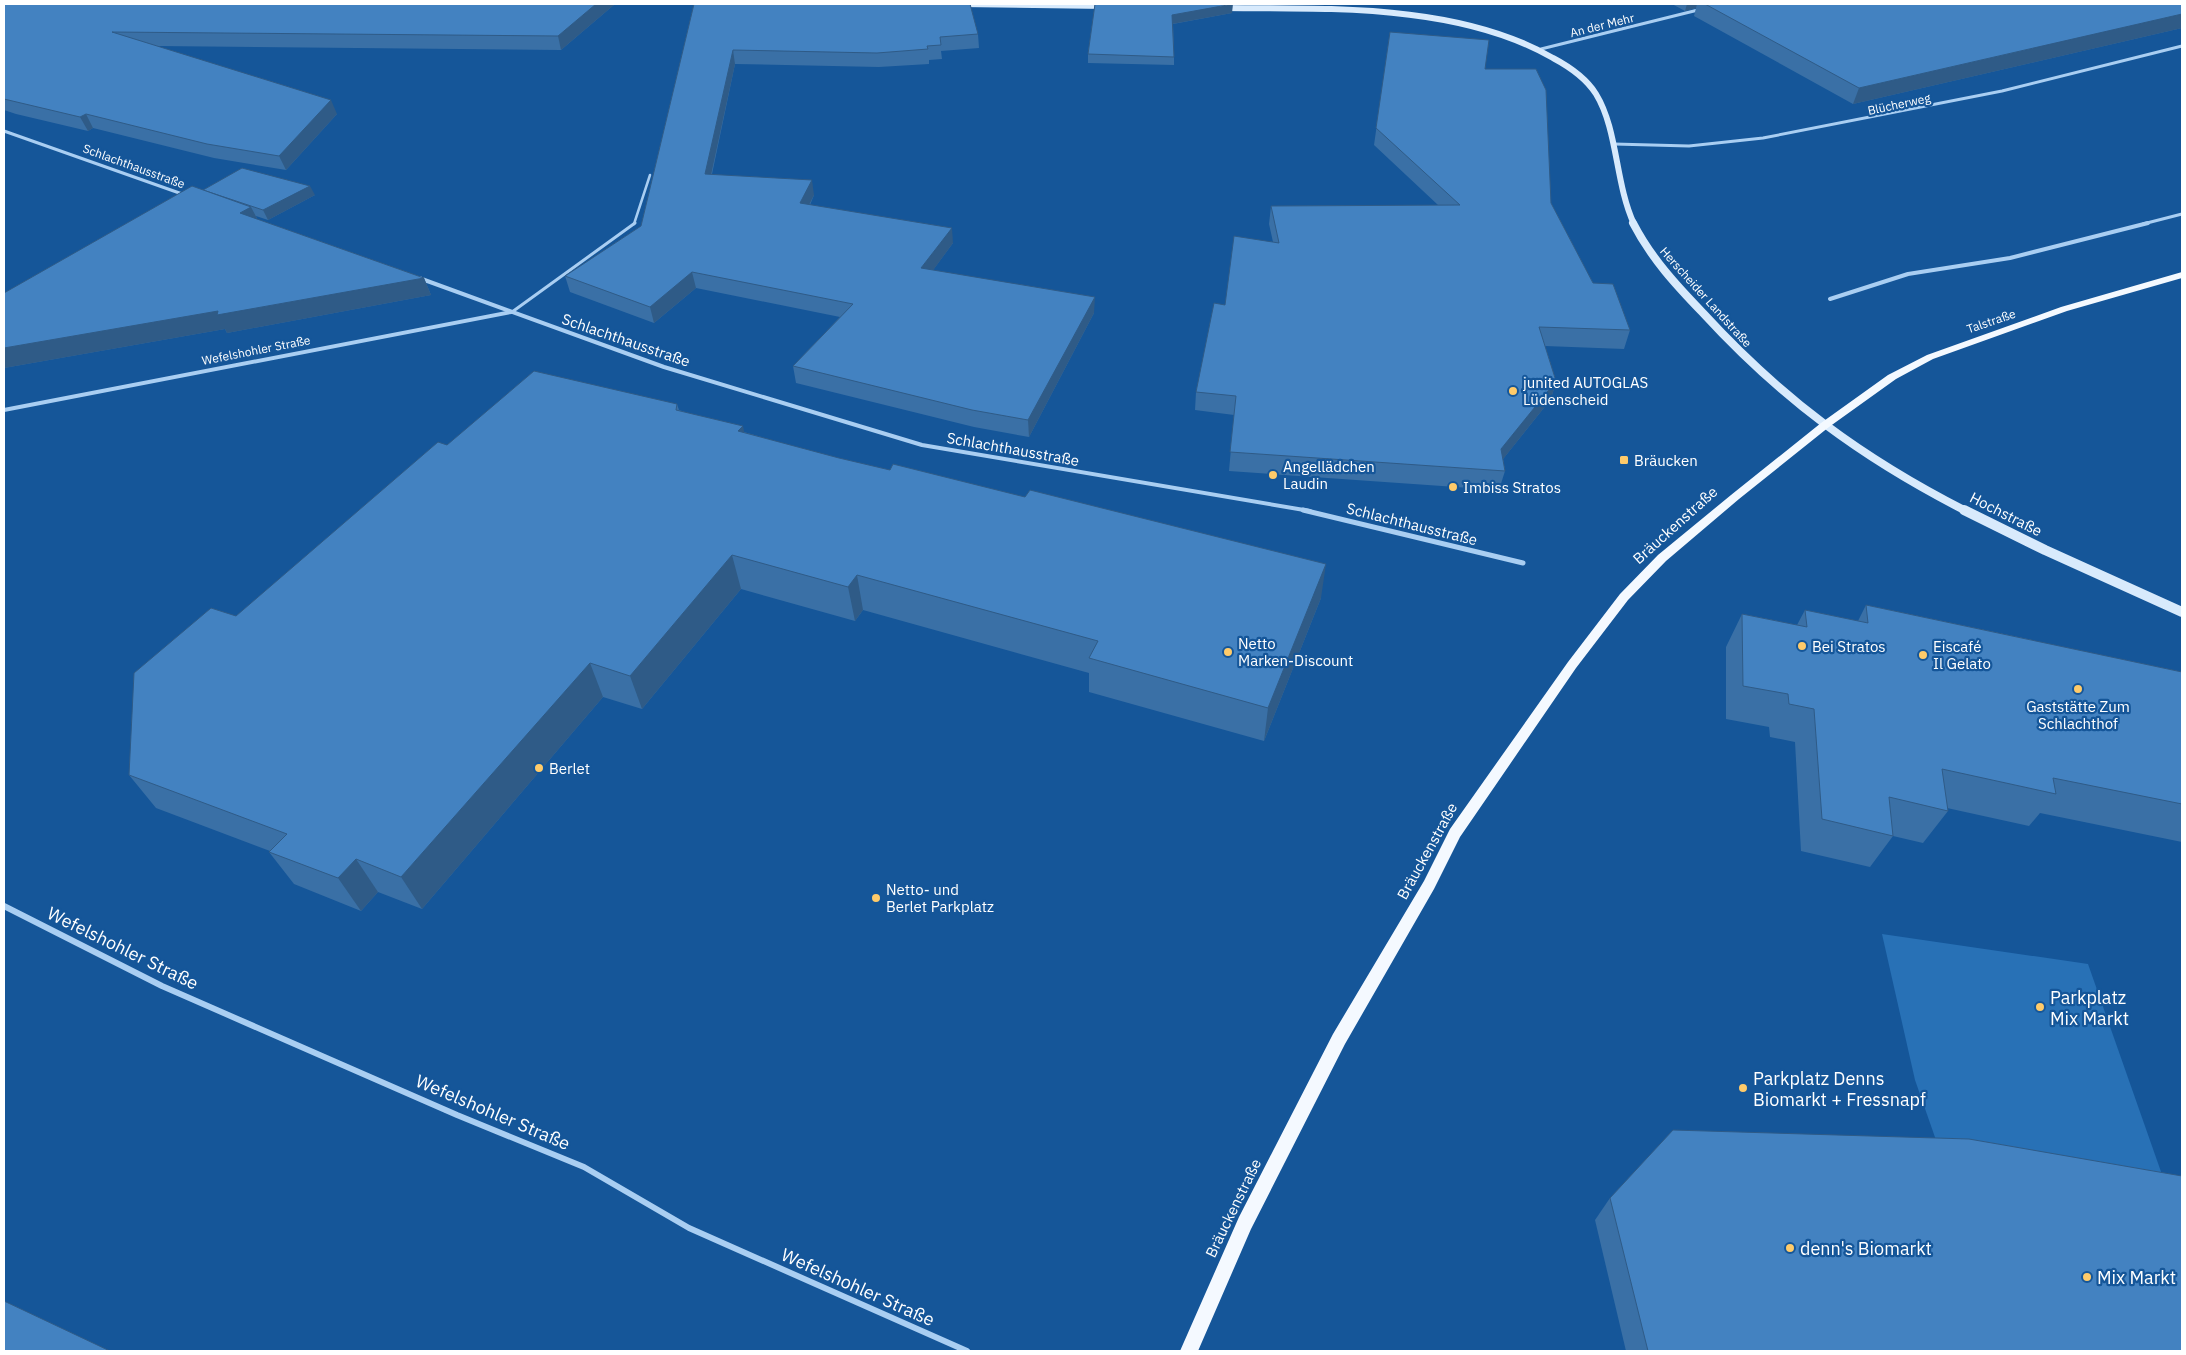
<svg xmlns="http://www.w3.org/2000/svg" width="2186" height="1355" viewBox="0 0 2186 1355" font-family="'IBM Plex Sans',sans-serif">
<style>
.green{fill:#2871b6}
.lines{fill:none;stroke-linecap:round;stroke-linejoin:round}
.service-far1{stroke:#a9cef2;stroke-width:2.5}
.service{stroke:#a9cef2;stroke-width:3}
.minor-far3{stroke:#a9cef2;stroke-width:3}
.minor-far2{stroke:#a9cef2;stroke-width:4}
.minor-far1{stroke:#a9cef2;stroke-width:5}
.minor{stroke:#a9cef2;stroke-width:6}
.secondary-far2{stroke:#d8eafc;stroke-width:6}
.secondary-far1{stroke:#d8eafc;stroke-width:8}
.secondary{stroke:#d8eafc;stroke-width:10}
.primary{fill:#f4f9ff;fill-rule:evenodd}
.wall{fill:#3a70a6}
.shaded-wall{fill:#2f5b87}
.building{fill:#4382c1;stroke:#2f5b87}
.poi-dot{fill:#ffcb6a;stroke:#155699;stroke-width:2}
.labels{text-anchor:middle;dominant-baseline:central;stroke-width:4.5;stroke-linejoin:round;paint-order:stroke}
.far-street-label{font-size:12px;fill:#fff;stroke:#155699}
.street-label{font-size:15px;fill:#fff;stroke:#155699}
.poi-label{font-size:15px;fill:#fff;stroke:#155699;text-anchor:start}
.near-street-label{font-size:18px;fill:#fff;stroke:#155699}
.near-poi-label{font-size:18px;fill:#fff;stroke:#155699;text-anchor:start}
</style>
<rect width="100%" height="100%" fill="#155699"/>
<path class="green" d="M 1882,934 L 2088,964 L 2172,1203 L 1944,1163 L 1915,1080 Z"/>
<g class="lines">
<path class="service-far1" d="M 634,224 L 650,175"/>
<path class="service" d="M 512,312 L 635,223"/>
<g class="minor-far3">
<path d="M 1541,49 L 1702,9"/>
<path d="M 4,131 L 185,195"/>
<path d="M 1614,144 L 1689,146 L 1763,138 L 2002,91 L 2182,46"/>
<path d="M 2143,224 L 2182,214"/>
</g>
<g class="minor-far2">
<path d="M 419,278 L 664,367 L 922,445 L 1310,511"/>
<path d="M 1830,299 L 1908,274 L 2010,258 L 2148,223"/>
<path d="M 4,410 L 511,312"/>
</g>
<path class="minor-far1" d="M 1303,510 L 1523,563"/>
<path class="minor" d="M 4,906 L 162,986 L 457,1115 L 584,1167 L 689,1228 L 967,1351"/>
<g class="secondary-far2">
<path d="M 961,4 L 1106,6"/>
<path d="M 1221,8 C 1328,9 1458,3 1553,58 C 1570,67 1586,78 1596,94 C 1618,130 1615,183 1634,224"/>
</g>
<path class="secondary-far1" d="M 1633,223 C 1651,258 1676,285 1703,313 C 1782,399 1862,458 1966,511"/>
<path class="secondary" d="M 1964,510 L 2045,550 L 2182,612"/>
<path class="primary" d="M 2182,272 L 2182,278 L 2067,311 L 1933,359 L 1896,379 L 1829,427 L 1739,499 L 1666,561 L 1628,600 L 1576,668 L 1460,837 L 1434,889 L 1345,1044 L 1251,1229 L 1198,1351 L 1180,1351 L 1239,1217 L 1333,1034 L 1424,881 L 1450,829 L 1568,662 L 1620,594 L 1658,555 L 1731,495 L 1821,423 L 1888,375 L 1927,355 L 2061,307 Z"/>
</g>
<g class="wall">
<path d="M 4,4 L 615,4 L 561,50 L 156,46 L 337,114 L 286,170 L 214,158 L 93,128 L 88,131 L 16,114 L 4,110 Z"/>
<path d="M 694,4 L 978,34 L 979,48 L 941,51 L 942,59 L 929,60 L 929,64 L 879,67 L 735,64 L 712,174 L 814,195 L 810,205 L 953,243 L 933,270 L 1094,313 L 1029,437 L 974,427 L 796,383 L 793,366 L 840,317 L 696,288 L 654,323 L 570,292 L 565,276 L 641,226 Z"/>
<path d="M 1095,4 L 1232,13 L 1173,24 L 1174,57 L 1174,65 L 1088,63 L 1088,54 Z"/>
<path d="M 1672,4 L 2182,4 L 2182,28 L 1853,104 L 1694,16 L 1696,8 L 1685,11 Z"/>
<path d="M 1390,32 L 1485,69 L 1551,203 L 1593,283 L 1630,330 L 1624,349 L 1545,346 L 1556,381 L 1551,399 L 1503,459 L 1505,471 L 1499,490 L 1229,471 L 1234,415 L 1195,410 L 1196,392 L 1225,305 L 1273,242 L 1269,224 L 1271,206 L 1438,205 L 1374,145 Z"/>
<path d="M 203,190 L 315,195 L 268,220 L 256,216 L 257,219 L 424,278 L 431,295 L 227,333 L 225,329 L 4,368 L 4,293 L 204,191 Z"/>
<path d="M 677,404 L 679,410 L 744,432 L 1321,598 L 1264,741 L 1089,692 L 1089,673 L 863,610 L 855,621 L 741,589 L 642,709 L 603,697 L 422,909 L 378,892 L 361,911 L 294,884 L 269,852 L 270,851 L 156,808 L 129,775 L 236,616 L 447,445 Z"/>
<path d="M 1866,605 L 2182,672 L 2182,842 L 2040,813 L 2029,826 L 1947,808 L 1948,811 L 1923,843 L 1893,836 L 1870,867 L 1801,851 L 1795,742 L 1770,737 L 1769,727 L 1726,719 L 1726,647 L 1742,614 L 1797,625 L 1805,610 L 1858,621 Z"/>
<path d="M 1610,1198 L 2182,1351 L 1626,1351 L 1595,1220 Z"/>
</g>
<g class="shaded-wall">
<path d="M 596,4 L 615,4 L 561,50 L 558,36 Z"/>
<path d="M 1233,4 L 1232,13 L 1172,24 L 1172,15 Z"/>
<path d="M 1687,4 L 1697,4 L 1696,8 L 1685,11 Z"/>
<path d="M 2182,14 L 2182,28 L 1853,104 L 1859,88 Z"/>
<path d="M 733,50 L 735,64 L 708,189 L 705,174 Z"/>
<path d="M 331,100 L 337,114 L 286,170 L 279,156 Z"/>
<path d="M 86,114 L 93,128 L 88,131 L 80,117 Z"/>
<path d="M 812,180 L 814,195 L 802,219 L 800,203 Z"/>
<path d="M 310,186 L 315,195 L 268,220 L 263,210 Z"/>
<path d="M 251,207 L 260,224 L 240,213 Z"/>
<path d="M 952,228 L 953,243 L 923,284 L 921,268 Z"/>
<path d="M 692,272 L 696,288 L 654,323 L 650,307 Z"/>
<path d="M 424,278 L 431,295 L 227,333 L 225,329 L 4,368 L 4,348 L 218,311 Z"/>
<path d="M 1095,297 L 1094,313 L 1029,437 L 1028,420 Z"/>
<path d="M 1556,381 L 1551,399 L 1496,468 L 1501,449 Z"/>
<path d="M 743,426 L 750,460 L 738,431 Z"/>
<path d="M 732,555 L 741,589 L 642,709 L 630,676 Z"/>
<path d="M 1326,564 L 1321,598 L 1264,741 L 1268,708 Z"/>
<path d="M 857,575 L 863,610 L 855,621 L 848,587 Z"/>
<path d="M 590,663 L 603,697 L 422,909 L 401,877 Z"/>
<path d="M 356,859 L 378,892 L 361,911 L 338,878 Z"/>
</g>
<g class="building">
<path d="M 4,4 L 596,4 L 558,36 L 112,32 L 331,100 L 279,156 L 207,144 L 86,114 L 80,117 L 4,99 Z"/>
<path d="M 694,4 L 970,4 L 978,34 L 940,37 L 941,45 L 927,46 L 928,49 L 877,53 L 733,50 L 705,174 L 812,180 L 800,203 L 952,228 L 921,268 L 1095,297 L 1028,420 L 972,410 L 793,366 L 853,304 L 692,272 L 650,307 L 565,276 L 641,226 Z"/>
<path d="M 1095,4 L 1233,4 L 1172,15 L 1174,57 L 1088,54 Z"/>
<path d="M 1705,4 L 2182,4 L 2182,14 L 1859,88 Z"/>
<path d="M 1390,32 L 1489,40 L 1485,69 L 1536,69 L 1546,90 L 1551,203 L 1593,283 L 1613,284 L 1630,330 L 1539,327 L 1556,381 L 1501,449 L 1505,471 L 1230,452 L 1236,396 L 1196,392 L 1214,303 L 1225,305 L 1234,236 L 1279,243 L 1271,206 L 1460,205 L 1376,128 Z"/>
<path d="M 242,168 L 310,186 L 263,210 L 203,190 Z"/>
<path d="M 192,186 L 251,207 L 240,213 L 424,278 L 217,315 L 218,311 L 4,348 L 4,293 Z"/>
<path d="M 534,371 L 677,404 L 676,410 L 743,426 L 738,431 L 839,458 L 890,470 L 893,464 L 1025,497 L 1030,490 L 1326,564 L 1268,708 L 1089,658 L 1098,641 L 857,575 L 848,587 L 732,555 L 630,676 L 590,663 L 401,877 L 356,859 L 338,878 L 269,852 L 287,834 L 129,775 L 134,673 L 211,608 L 236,616 L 438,442 L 447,445 Z"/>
<path d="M 1866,605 L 2182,672 L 2182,804 L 2053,778 L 2056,794 L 1942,769 L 1948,811 L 1889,797 L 1893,836 L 1822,819 L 1814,709 L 1789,704 L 1788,694 L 1743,686 L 1742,614 L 1807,627 L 1805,610 L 1868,623 Z"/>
<path d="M 1673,1130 L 1969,1139 L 2182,1176 L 2182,1351 L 1648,1351 L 1610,1198 Z"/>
<path d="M 4,1301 L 110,1351 L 4,1351 Z"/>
</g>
<g class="poi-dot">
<circle cx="1513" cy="391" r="5"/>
<rect x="1619" y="455" width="10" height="10" rx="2.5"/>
<circle cx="1273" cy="475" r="5"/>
<circle cx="1453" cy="487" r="5"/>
<circle cx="1802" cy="646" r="5"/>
<circle cx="1228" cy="652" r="5"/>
<circle cx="1923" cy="655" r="5"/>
<circle cx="2078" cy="689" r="5"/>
<circle cx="539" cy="768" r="5"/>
<circle cx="876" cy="898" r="5"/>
<circle cx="2040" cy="1007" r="5"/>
<circle cx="1743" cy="1088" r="5"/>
<circle cx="1790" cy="1248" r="5"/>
<circle cx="2087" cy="1277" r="5"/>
</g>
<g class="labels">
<g class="far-street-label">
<text transform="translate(1602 25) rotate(-14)">An der Mehr</text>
<text transform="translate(1899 104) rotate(-12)">Blücherweg</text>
<text transform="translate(134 166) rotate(20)">Schlachthausstraße</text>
<text transform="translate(1706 297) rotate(48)">Herscheider Landstraße</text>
<text transform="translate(1991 321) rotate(-19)">Talstraße</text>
<text transform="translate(256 350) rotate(-11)">Wefelshohler Straße</text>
</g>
<g class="street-label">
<text transform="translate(626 340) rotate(19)">Schlachthausstraße</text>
<text transform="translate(1013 449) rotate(10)">Schlachthausstraße</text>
<text transform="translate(2006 514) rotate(27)">Hochstraße</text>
<text transform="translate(1412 524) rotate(14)">Schlachthausstraße</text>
<text transform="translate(1675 525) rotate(-42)">Bräuckenstraße</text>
<text transform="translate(1427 851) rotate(-61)">Bräuckenstraße</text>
<text transform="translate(1233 1208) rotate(-64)">Bräuckenstraße</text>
</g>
<g class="poi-label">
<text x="1523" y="382">junited AUTOGLAS<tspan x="1523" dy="17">Lüdenscheid</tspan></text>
<text x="1634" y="460">Bräucken</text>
<text x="1283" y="466">Angellädchen<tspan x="1283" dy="17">Laudin</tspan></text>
<text x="1463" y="487">Imbiss Stratos</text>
<text x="1238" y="643">Netto<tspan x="1238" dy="17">Marken-Discount</tspan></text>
<text x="1812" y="646">Bei Stratos</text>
<text x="1933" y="646">Eiscafé<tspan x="1933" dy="17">Il Gelato</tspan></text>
<text x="2078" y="706" text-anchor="middle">Gaststätte Zum<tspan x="2078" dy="17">Schlachthof</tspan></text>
<text x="549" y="768">Berlet</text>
<text x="886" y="889">Netto- und<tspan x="886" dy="17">Berlet Parkplatz</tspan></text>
</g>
<g class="near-street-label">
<text transform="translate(123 948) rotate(26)">Wefelshohler Straße</text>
<text transform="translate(493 1112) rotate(23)">Wefelshohler Straße</text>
<text transform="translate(858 1287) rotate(24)">Wefelshohler Straße</text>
</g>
<g class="near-poi-label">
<text x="2050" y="997">Parkplatz<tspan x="2050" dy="21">Mix Markt</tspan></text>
<text x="1753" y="1078">Parkplatz Denns<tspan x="1753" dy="21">Biomarkt + Fressnapf</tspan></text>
<text x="1800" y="1248">denn's Biomarkt</text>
<text x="2097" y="1277">Mix Markt</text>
</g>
</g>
<rect width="2186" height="1355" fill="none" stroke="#ffffff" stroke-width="10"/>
</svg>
